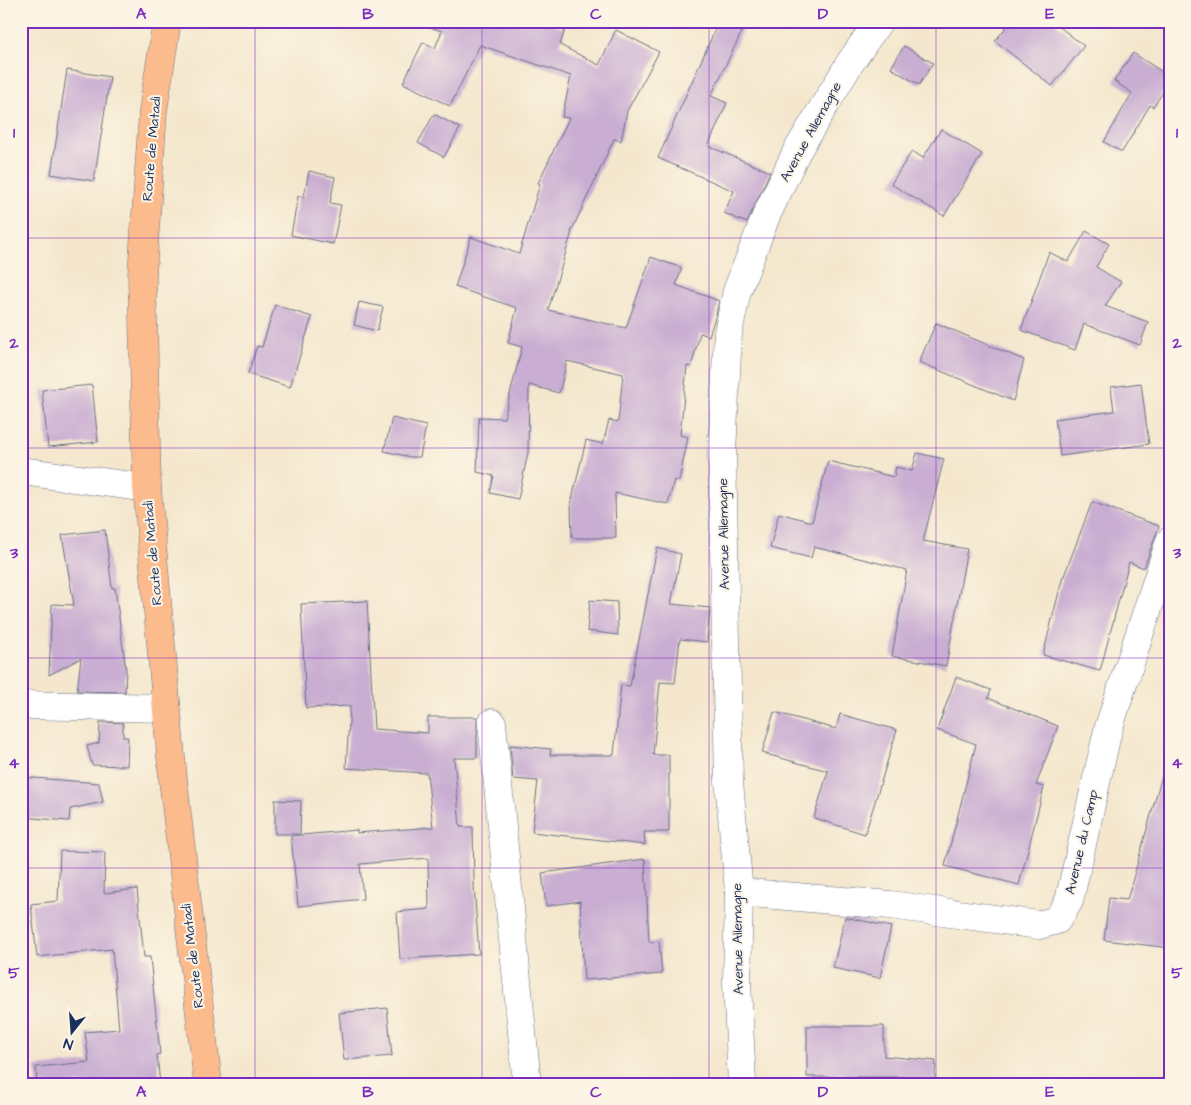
<svg xmlns="http://www.w3.org/2000/svg" width="1191" height="1105" viewBox="0 0 1191 1105" font-family="'Architects Daughter',sans-serif">
<style>
.building{fill:#c9add2}
.lines{fill:none;stroke-linecap:round;stroke-linejoin:round}
.minor-casing{stroke:#676f85;stroke-width:29}
.highway-casing{stroke:#676f85;stroke-width:29}
.minor{stroke:#fff;stroke-width:28}
.highway{stroke:#fbbb8d;stroke-width:28}
.grid{fill:none;stroke:#7b2cbf;stroke-width:1;stroke-opacity:0.55}
.labels{text-anchor:middle;dominant-baseline:central;stroke-width:4;stroke-linejoin:round;paint-order:stroke}
.street-label{font-size:14px;fill:#1b2f5e;stroke:#fcf5e5}
.neatline{fill:none;stroke:#7b2cbf;stroke-width:2}
.grid-label{font-size:16px;text-anchor:middle;font-weight:bold;fill:#7b2cbf}
</style>
<rect width="100%" height="100%" fill="#fcf5e5"/>
<filter id="ink" filterUnits="userSpaceOnUse"><feTurbulence type="fractalNoise" baseFrequency=".02" numOctaves="2"/><feDisplacementMap in="SourceGraphic" scale="10" xChannelSelector="R" yChannelSelector="G"/><feConvolveMatrix kernelMatrix="1 2 1 2 8 2 1 2 1" color-interpolation-filters="sRGB"/></filter>
<filter id="wash" filterUnits="userSpaceOnUse"><feTurbulence type="fractalNoise" baseFrequency=".0096" numOctaves="4" result="noise"/><feDisplacementMap in="SourceGraphic" scale="20" xChannelSelector="R" yChannelSelector="G"/><feGaussianBlur stdDeviation="1.12" result="paint"/><feColorMatrix in="noise" values="0 0 0 0 0 0 0 0 0 0 0 0 0 0 0 0 0 1.4 0 .05"/><feComposite in="paint" operator="in"/></filter>
<g filter="url(#wash)">
<rect width="100%" height="100%" fill="#f4e7cd"/>
<g id="blocks">
<g class="building">
<path d="M 424,21 L 543,21 L 565,29 L 560,45 L 599,65 L 616,30 L 659,52 L 627,111 L 621,141 L 614,139 L 571,232 L 572,232 L 548,310 L 626,328 L 651,257 L 682,268 L 676,285 L 719,301 L 716,315 L 709,336 L 700,333 L 691,367 L 687,366 L 680,435 L 688,437 L 679,481 L 674,480 L 668,504 L 615,493 L 616,538 L 572,538 L 571,504 L 586,440 L 603,444 L 609,420 L 618,422 L 623,374 L 567,361 L 559,393 L 529,385 L 528,453 L 518,499 L 490,493 L 494,476 L 477,472 L 479,417 L 504,418 L 522,347 L 508,343 L 517,308 L 455,287 L 471,237 L 519,254 L 540,184 L 538,183 L 569,118 L 562,117 L 571,76 L 480,45 L 450,106 L 403,83 L 423,42 L 435,48 L 442,31 L 424,25 Z"/>
<path d="M 719,21 L 747,21 L 711,96 L 727,103 L 708,146 L 770,172 L 747,223 L 724,213 L 734,191 L 658,158 Z"/>
<path d="M 1011,21 L 1052,21 L 1084,46 L 1052,86 L 995,41 Z"/>
<path d="M 904,46 L 933,63 L 919,85 L 891,68 Z"/>
<path d="M 1133,53 L 1170,77 L 1170,82 L 1153,107 L 1150,105 L 1122,152 L 1104,142 L 1132,93 L 1114,81 Z"/>
<path d="M 67,70 L 110,77 L 94,181 L 51,174 Z"/>
<path d="M 434,114 L 460,128 L 444,157 L 418,143 Z"/>
<path d="M 941,129 L 982,154 L 944,216 L 891,184 L 912,151 L 923,158 Z"/>
<path d="M 309,171 L 335,177 L 330,203 L 341,205 L 333,244 L 291,235 L 298,196 L 304,197 Z"/>
<path d="M 1086,231 L 1109,244 L 1096,267 L 1121,282 L 1105,306 L 1148,322 L 1140,345 L 1084,324 L 1075,350 L 1021,330 L 1049,252 L 1068,262 Z"/>
<path d="M 359,302 L 383,307 L 377,331 L 354,325 Z"/>
<path d="M 275,305 L 312,317 L 290,387 L 248,374 L 257,346 L 262,347 Z"/>
<path d="M 936,323 L 1024,360 L 1013,401 L 919,362 Z"/>
<path d="M 1141,383 L 1149,444 L 1060,456 L 1055,419 L 1114,411 L 1111,387 Z"/>
<path d="M 92,385 L 98,442 L 48,447 L 42,390 Z"/>
<path d="M 392,418 L 426,426 L 420,457 L 410,457 L 384,451 Z"/>
<path d="M 917,453 L 944,459 L 923,541 L 967,549 L 946,666 L 892,656 L 907,570 L 814,547 L 811,558 L 770,548 L 779,513 L 812,522 L 828,461 L 894,477 L 896,467 L 912,471 Z"/>
<path d="M 1092,502 L 1159,526 L 1144,568 L 1129,562 L 1100,671 L 1043,655 L 1063,576 L 1064,576 Z"/>
<path d="M 105,530 L 112,588 L 115,588 L 126,670 L 125,692 L 77,691 L 81,658 L 49,675 L 52,604 L 74,605 L 62,535 Z"/>
<path d="M 657,548 L 681,554 L 671,604 L 710,608 L 707,642 L 680,639 L 675,683 L 660,682 L 653,755 L 669,755 L 669,832 L 644,832 L 645,845 L 532,832 L 538,781 L 513,779 L 510,745 L 551,749 L 550,755 L 614,755 L 621,685 L 630,686 Z"/>
<path d="M 590,600 L 617,602 L 618,635 L 587,631 Z"/>
<path d="M 367,601 L 374,729 L 428,733 L 428,717 L 477,717 L 477,758 L 454,758 L 460,827 L 473,827 L 474,886 L 479,954 L 400,959 L 397,912 L 429,909 L 428,858 L 360,864 L 363,899 L 298,906 L 291,836 L 357,830 L 357,833 L 433,827 L 427,773 L 346,768 L 350,706 L 306,708 L 301,604 Z"/>
<path d="M 956,677 L 991,690 L 988,698 L 1058,726 L 1036,785 L 1044,787 L 1019,885 L 945,866 L 976,744 L 937,730 Z"/>
<path d="M 774,712 L 836,729 L 840,714 L 897,730 L 865,834 L 814,818 L 828,771 L 762,753 Z"/>
<path d="M 100,722 L 123,723 L 123,737 L 128,737 L 127,766 L 92,765 L 87,746 L 99,743 Z"/>
<path d="M 1163,772 L 1170,773 L 1170,948 L 1104,940 L 1109,898 L 1127,900 Z"/>
<path d="M 21,777 L 99,783 L 103,802 L 70,809 L 69,821 L 21,817 Z"/>
<path d="M 275,800 L 301,801 L 300,834 L 275,834 Z"/>
<path d="M 60,851 L 105,852 L 104,893 L 137,889 L 144,957 L 150,957 L 160,1054 L 157,1055 L 160,1084 L 37,1084 L 36,1067 L 89,1062 L 85,1032 L 119,1029 L 112,949 L 37,957 L 31,904 L 58,901 Z"/>
<path d="M 645,859 L 649,942 L 659,941 L 662,974 L 584,980 L 580,901 L 546,906 L 542,873 Z"/>
<path d="M 845,917 L 891,927 L 880,978 L 833,968 Z"/>
<path d="M 387,1008 L 392,1056 L 344,1060 L 339,1013 Z"/>
<path d="M 807,1026 L 884,1026 L 884,1056 L 936,1061 L 934,1084 L 903,1084 L 904,1077 L 807,1077 Z"/>
</g>
</g>
</g>
<g filter="url(#ink)">
<use href="#blocks" fill-opacity="0" stroke="#676f85" stroke-width="1"/>
<g class="lines">
<g class="minor-casing">
<g id="minor">
<path d="M 21,471 L 147,488"/>
<path d="M 21,705 L 166,708"/>
<path d="M 492,723 L 527,1084"/>
<path d="M 739,892 L 890,905 L 1039,925 L 1057,920 L 1069,901 L 1108,730 L 1170,541"/>
<path d="M 742,1084 L 737,982 L 739,892 L 729,782 L 722,452 L 728,333 L 737,291 L 766,216 L 797,151 L 850,63 L 879,21"/>
</g>
</g>
<g class="highway-casing">
<path id="highway" d="M 167,21 L 153,111 L 142,275 L 147,488 L 173,779 L 208,1084"/>
</g>
<use href="#minor" class="minor"/>
<use href="#highway" class="highway"/>
</g>
</g>
<path class="grid" d="M 255,21 L 255,1084M 482,21 L 482,1084M 709,21 L 709,1084M 936,21 L 936,1084M 21,238 L 1170,238M 21,448 L 1170,448M 21,658 L 1170,658M 21,868 L 1170,868"/>
<g class="labels">
<g class="street-label">
<text transform="translate(811 132) rotate(-61)">Avenue Allemagne</text>
<text transform="translate(152 149) rotate(-85)">Route de Matadi</text>
<text transform="translate(724 534) rotate(-91)">Avenue Allemagne</text>
<text transform="translate(153 553) rotate(-95)">Route de Matadi</text>
<text transform="translate(1082 842) rotate(-77)">Avenue du Camp</text>
<text transform="translate(738 939) rotate(-91)">Avenue Allemagne</text>
<text transform="translate(193 956) rotate(-97)">Route de Matadi</text>
</g>
</g>
<rect width="1191" height="1105" fill="none" stroke="#fcf5e5" stroke-width="55"/>
<g transform="translate(72 1032) rotate(197)" stroke="#fcf5e5" stroke-width="4" paint-order="stroke">
<path d="M0-4L9 19L0 12L-9 19Z" fill="#1b2f5e"/>
<text y="-8" font-size="14" font-weight="bold" text-anchor="middle" fill="#1b2f5e">N</text>
</g>
<rect x="28" y="28" width="1136" height="1050" class="neatline"/>
<g class="grid-label">
<text x="141" y="19">A</text>
<text x="368" y="19">B</text>
<text x="596" y="19">C</text>
<text x="823" y="19">D</text>
<text x="1050" y="19">E</text>
<text x="14" y="138">1</text>
<text x="1177" y="138">1</text>
<text x="14" y="348">2</text>
<text x="1177" y="348">2</text>
<text x="14" y="558">3</text>
<text x="1177" y="558">3</text>
<text x="14" y="768">4</text>
<text x="1177" y="768">4</text>
<text x="14" y="978">5</text>
<text x="1177" y="978">5</text>
<text x="141" y="1097">A</text>
<text x="368" y="1097">B</text>
<text x="596" y="1097">C</text>
<text x="823" y="1097">D</text>
<text x="1050" y="1097">E</text>
</g>
</svg>
